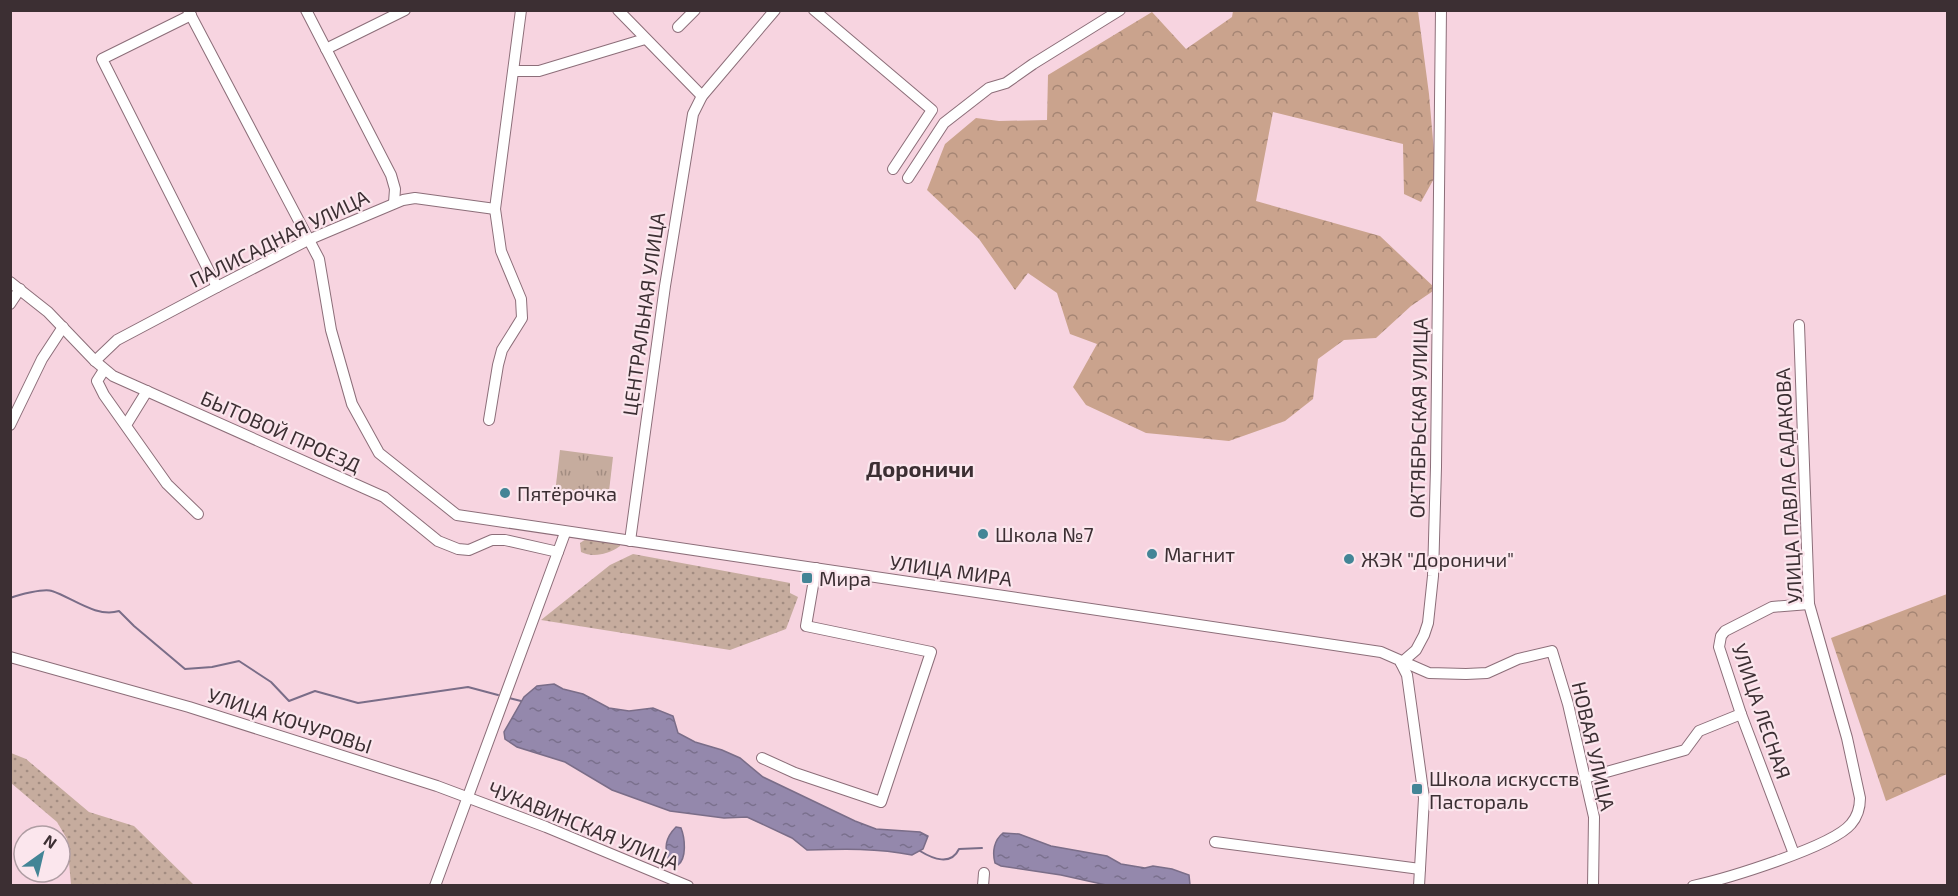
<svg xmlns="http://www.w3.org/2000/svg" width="1958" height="896" viewBox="0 0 1958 896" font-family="'Exo 2',sans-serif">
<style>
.grass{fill:url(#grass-dots)}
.forest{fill:url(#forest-crowns)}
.park{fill:url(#park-tufts)}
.water{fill:url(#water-ripples);stroke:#7a6d88;stroke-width:1.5}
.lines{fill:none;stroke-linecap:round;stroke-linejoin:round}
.stream{stroke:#7a6d88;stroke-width:2}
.minor-casing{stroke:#8c6e79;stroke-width:12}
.minor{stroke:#fff;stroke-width:10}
.poi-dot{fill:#438596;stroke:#fbe6ed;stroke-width:2}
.labels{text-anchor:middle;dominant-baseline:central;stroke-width:4.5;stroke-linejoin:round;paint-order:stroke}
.street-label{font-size:20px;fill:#3c2f33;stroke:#fbe6ed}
.poi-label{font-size:20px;fill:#3c2f33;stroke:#fbe6ed;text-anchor:start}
.quarter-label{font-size:22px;font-weight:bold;fill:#3c2f33;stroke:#fbe6ed}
</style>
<defs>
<pattern id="grass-dots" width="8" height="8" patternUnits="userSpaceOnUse" patternTransform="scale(1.5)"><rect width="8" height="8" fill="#c6ac9e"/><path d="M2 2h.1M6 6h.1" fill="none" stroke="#a28c81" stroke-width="1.8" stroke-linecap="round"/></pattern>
<pattern id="forest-crowns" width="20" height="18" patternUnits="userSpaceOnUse" patternTransform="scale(1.5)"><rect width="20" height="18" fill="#caa38d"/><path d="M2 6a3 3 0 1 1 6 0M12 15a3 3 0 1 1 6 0" fill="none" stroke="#a58574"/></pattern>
<pattern id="park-tufts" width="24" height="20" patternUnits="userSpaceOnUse" patternTransform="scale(1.5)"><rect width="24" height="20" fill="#c6ac9e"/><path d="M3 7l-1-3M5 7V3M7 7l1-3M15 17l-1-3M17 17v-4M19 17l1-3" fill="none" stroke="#a28c81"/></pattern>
<pattern id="water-ripples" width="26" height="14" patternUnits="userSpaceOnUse" patternTransform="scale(1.5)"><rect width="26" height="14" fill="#9488ac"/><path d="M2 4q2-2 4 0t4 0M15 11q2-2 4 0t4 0" fill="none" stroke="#7a708d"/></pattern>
</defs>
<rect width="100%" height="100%" fill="#f7d4e0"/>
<g class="grass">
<path d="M 586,539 L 620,544 L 620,546 C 609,554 593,558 581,552 L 580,543 Z"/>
<path d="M 633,554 L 790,583 L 790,593 L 798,597 L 786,629 L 730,650 L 541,620 L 610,565 Z"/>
<path d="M 11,753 L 26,759 L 89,812 L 134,826 L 194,885 L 71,885 L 67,839 L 57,822 L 11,783 Z"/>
</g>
<g class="forest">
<path d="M 1233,11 L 1418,11 L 1429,94 L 1436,175 L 1421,202 L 1404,194 L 1403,144 L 1273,112 L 1256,201 L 1380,236 L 1436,289 L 1411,306 L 1376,338 L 1344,340 L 1318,359 L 1313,399 L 1285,421 L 1229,441 L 1146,433 L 1086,405 L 1073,387 L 1097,344 L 1070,334 L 1057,293 L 1028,273 L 1015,290 L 979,239 L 927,190 L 945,144 L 976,118 L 999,121 L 1047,120 L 1048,75 L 1152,12 L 1186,49 L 1232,17 Z"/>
<path d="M 1947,594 L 1947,774 L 1886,801 L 1831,638 Z"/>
</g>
<path class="park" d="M 560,450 L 613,457 L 608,500 L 555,493 Z"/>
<g class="water">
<path d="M 554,684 L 563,689 L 583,694 L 609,708 L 629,711 L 653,708 L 673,716 L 678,733 L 695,742 L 722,750 L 740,758 L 763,777 L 855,821 L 876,829 L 920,832 L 928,836 L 923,849 L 912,855 C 877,848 843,849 807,850 L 792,838 L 747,817 L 724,818 L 670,811 L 612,790 L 565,762 L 517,747 L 505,739 L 504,732 L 524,697 L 537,686 Z"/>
<path d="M 676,827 L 681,828 C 685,838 687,858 678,865 L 669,861 C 664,848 665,838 676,827 Z"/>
<path d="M 1003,833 L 1019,834 L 1051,846 L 1107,856 L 1121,864 L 1145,868 L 1153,866 L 1172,869 L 1189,875 L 1190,885 L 1106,885 L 1061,875 L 1001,866 L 995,863 C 992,852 994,840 1003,833 Z"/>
</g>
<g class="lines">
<g class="stream">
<path d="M 10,598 C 18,595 44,588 52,591 C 73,598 96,618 119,611 L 134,626 L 185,669 L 212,667 L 239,661 L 271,682 L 289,701 L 315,691 L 358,703 L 468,687 L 498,695"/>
<path d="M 509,698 L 521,701"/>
<path d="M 920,851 C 933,859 951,866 959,849 L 982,848"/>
</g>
<g class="minor-casing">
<g id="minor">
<path d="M 188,10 L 319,259 L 331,330 L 352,404 L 379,453 L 457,515 L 1381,652 L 1429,673 L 1466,674 L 1487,673 L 1518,659 L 1552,651 L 1568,704 L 1594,817 L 1593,886"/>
<path d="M 306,10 L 391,175 L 395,189 L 394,203"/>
<path d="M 618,10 L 702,96"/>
<path d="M 814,10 L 932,110 L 893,169"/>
<path d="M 191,15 L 102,59 L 217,287"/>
<path d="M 678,27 L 695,10"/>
<path d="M 326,49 L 405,10"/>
<path d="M 514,71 L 539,71 L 645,39"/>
<path d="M 908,178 L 944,123 L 989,88 L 1006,83 L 1033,64 L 1120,10"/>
<path d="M 10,282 L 48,312 L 95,361 L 113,376 L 384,497 L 438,541 L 458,549 L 469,550 L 492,540 L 505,540 L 558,552"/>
<path d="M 10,304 L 20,289"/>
<path d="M 95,361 L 117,340 L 217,287 L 308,240 L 403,200 L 415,198 L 495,209"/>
<path d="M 104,370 L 97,381 L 104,395 L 167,484 L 198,514"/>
<path d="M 489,420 L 498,365 L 502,350 L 522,318 L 521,299 L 501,251 L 495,209 L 521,10"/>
<path d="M 10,425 L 42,359 L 63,327"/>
<path d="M 126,425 L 147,391"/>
<path d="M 630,541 L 665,286 L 693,114 L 702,96 L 775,10"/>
<path d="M 10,657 L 189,707 L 437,786 L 546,827 L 688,886"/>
<path d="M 1401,663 L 1416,650 L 1424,635 L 1428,623 L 1433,576 L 1436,467 L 1441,10"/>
<path d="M 1401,663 L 1407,675 L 1424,798 L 1419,886"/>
<path d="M 762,758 L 795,773 L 881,802 L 931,652 L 806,626 L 816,568"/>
<path d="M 1585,778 L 1685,750 L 1699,731 L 1741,714"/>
<path d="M 1215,842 L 1420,869"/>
<path d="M 1794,854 L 1741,714 L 1719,647 L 1721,636 L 1725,631 L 1772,607 L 1809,604"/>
<path d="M 435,886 L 565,533"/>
<path d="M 983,886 L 984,873"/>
<path d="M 1693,886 C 1725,879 1832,847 1851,824 C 1858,816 1860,808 1860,798 L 1847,738 L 1809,604 L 1799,325"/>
</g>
</g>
<use href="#minor" class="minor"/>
</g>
<g class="poi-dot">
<circle cx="505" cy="493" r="6"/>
<circle cx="983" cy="534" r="6"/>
<circle cx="1152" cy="554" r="6"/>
<circle cx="1349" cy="559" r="6"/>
<rect x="801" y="572" width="12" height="12" rx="3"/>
<rect x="1411" y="783" width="12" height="12" rx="3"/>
</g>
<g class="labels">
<g class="street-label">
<text transform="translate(279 238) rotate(-26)">ПАЛИСАДНАЯ УЛИЦА</text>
<text transform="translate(643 314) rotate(-82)">ЦЕНТРАЛЬНАЯ УЛИЦА</text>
<text transform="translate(1418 418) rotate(-89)">ОКТЯБРЬСКАЯ УЛИЦА</text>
<text transform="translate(281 431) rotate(24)">БЫТОВОЙ ПРОЕЗД</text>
<text transform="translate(1788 486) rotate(-93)">УЛИЦА ПАВЛА САДАКОВА</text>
<text transform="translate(951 570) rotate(8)">УЛИЦА МИРА</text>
<text transform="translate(1762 711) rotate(71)">УЛИЦА ЛЕСНАЯ</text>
<text transform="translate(290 720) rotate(18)">УЛИЦА КОЧУРОВЫ</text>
<text transform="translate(1594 746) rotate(77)">НОВАЯ УЛИЦА</text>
<text transform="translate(584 825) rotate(22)">ЧУКАВИНСКАЯ УЛИЦА</text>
</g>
<g class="poi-label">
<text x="517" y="493">Пятёрочка</text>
<text x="995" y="534">Школа №7</text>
<text x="1164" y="554">Магнит</text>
<text x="1361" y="559">ЖЭК "Дороничи"</text>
<text x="819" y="578">Мира</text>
<text x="1429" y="778">Школа искусств<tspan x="1429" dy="23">Пастораль</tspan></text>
</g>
<g class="quarter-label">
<text x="920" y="468">Дороничи</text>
</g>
</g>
<rect width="1958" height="896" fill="none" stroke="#3c2f33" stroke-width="24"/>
<g transform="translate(42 854) rotate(34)"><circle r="28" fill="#fbe6ed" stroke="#af9da3" stroke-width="1.5"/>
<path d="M0-4.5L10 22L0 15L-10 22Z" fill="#438596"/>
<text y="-9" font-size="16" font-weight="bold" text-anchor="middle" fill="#3c2f33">N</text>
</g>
</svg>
